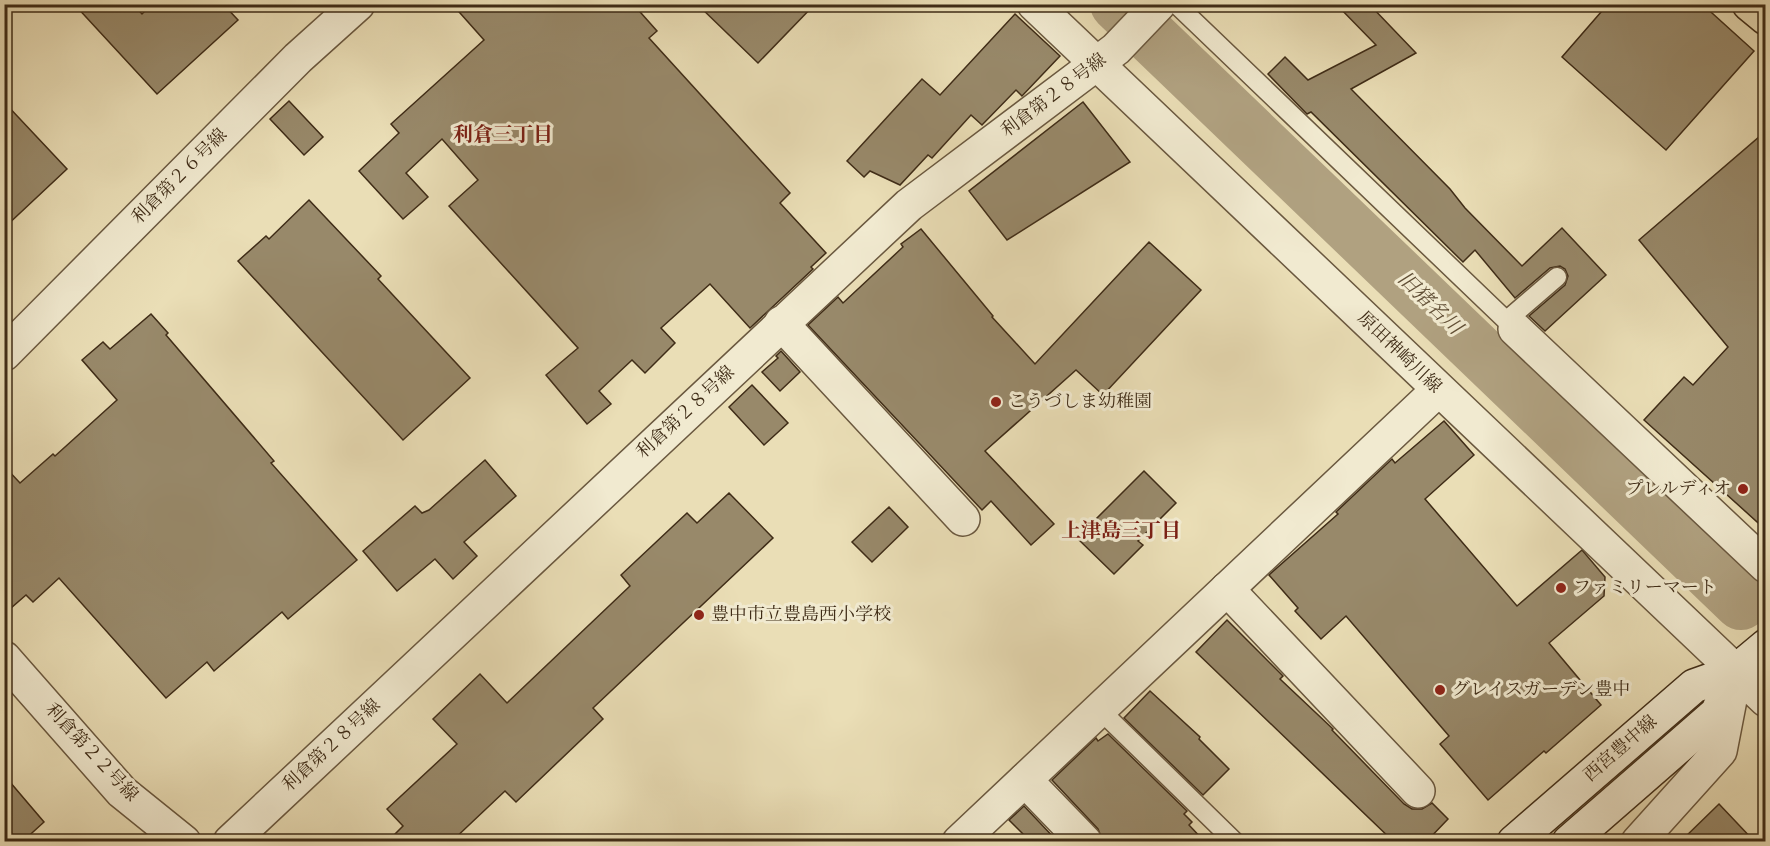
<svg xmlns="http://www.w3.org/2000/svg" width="1770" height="846" viewBox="0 0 1770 846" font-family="Vollkorn,'Noto Serif JP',serif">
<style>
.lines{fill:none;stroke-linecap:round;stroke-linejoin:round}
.river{stroke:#b0a180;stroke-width:54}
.building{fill:#98896a;stroke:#3f2c17;stroke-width:1.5}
.service-casing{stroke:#6a583f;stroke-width:21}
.minor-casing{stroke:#6a583f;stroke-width:36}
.tertiary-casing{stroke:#6a583f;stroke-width:36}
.secondary-casing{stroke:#3f2c17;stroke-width:36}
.primary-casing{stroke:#3f2c17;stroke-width:36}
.service{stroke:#f1ead0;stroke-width:18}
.minor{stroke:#f1ead0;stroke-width:33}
.tertiary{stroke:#f1ead0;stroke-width:33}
.secondary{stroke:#f1ead0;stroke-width:33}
.primary{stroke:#eadeb6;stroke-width:33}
.poi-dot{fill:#8f2418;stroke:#f1ead0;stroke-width:2}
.labels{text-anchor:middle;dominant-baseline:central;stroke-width:6;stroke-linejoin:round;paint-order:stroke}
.street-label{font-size:18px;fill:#3f2c17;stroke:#f1ead0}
.poi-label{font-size:18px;fill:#3f2c17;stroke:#f1ead0;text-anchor:start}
.neighbourhood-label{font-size:20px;font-weight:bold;fill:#7a1f14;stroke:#f1ead0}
.water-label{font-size:20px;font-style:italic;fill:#614f36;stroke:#f1ead0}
</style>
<rect width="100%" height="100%" fill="#eadeb6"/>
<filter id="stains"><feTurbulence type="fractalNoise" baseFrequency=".00333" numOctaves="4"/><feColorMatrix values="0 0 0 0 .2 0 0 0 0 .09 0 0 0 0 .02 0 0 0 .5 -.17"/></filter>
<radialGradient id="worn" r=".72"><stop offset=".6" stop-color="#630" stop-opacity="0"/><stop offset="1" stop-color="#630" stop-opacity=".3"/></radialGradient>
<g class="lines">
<path class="river" d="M 1117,4 L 1741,603"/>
</g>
<g class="building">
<path d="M 74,4 L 133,4 L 142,14 L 152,4 L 223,4 L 238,20 L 157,94 Z"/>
<path d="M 452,4 L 633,4 L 657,31 L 649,38 L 790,193 L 780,203 L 826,253 L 811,267 L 813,269 L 750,328 L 710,284 L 661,328 L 675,343 L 645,373 L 632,360 L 599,391 L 611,404 L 587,424 L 546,375 L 578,348 L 449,206 L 478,180 L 442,139 L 406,173 L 428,197 L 403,219 L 359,171 L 399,133 L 391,124 L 484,40 Z"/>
<path d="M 697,4 L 815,4 L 758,63 Z"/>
<path d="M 1336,4 L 1369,4 L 1416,53 L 1351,89 L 1450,189 L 1465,208 L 1522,266 L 1562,228 L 1606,275 L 1545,331 L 1529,316 L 1565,285 L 1568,276 L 1565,269 L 1560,266 L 1550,268 L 1515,298 L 1475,250 L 1463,262 L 1311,112 L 1307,114 L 1268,74 L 1285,57 L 1308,80 L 1376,45 Z"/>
<path d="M 1608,4 L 1702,4 L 1754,51 L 1666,150 L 1562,57 Z"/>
<path d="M 1015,14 L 1060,56 L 1022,96 L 1016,90 L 982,125 L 971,115 L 932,158 L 928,155 L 900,185 L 870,171 L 864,177 L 847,161 L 922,79 L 940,95 Z"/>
<path d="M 289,101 L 323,137 L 304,155 L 270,119 Z"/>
<path d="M 4,102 L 67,169 L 4,228 Z"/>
<path d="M 1083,102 L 1130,162 L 1007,240 L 969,191 Z"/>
<path d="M 1766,131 L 1766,530 L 1644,420 L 1684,377 L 1693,385 L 1728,347 L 1639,240 Z"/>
<path d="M 309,200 L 381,276 L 378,279 L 470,378 L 403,440 L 238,261 L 266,236 L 269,239 Z"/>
<path d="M 921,229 L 993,316 L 992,317 L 1035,364 L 1149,242 L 1201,290 L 1103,395 L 1076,370 L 985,451 L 1054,524 L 1031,545 L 991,501 L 982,510 L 808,325 L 838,297 L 843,303 L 903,247 L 901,244 Z"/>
<path d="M 151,314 L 168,333 L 166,335 L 274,461 L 271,463 L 357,560 L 288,619 L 282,612 L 214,671 L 207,662 L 166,698 L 59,578 L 33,602 L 26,595 L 4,614 L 4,466 L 20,483 L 53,454 L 55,456 L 117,400 L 82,360 L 103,342 L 110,349 Z"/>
<path d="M 781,351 L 800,372 L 780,391 L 762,372 L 778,358 L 776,356 Z"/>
<path d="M 752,385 L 788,423 L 764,445 L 729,407 Z"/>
<path d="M 1444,421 L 1474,455 L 1425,499 L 1517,606 L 1582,550 L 1605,577 L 1604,596 L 1549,643 L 1601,705 L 1546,753 L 1544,751 L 1488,800 L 1440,744 L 1449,736 L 1346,616 L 1321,639 L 1295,611 L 1298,608 L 1269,575 L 1338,514 L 1336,512 L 1392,459 L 1395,463 Z"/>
<path d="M 485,460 L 516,496 L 464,542 L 477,556 L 453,579 L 435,559 L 397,591 L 363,551 L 415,506 L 422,513 L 429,510 Z"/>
<path d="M 1144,471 L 1176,503 L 1138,541 L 1143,545 L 1114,574 L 1077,538 Z"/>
<path d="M 729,493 L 773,538 L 593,708 L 603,719 L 516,802 L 505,791 L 451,842 L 387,842 L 403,826 L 387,809 L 457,744 L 433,719 L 480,674 L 507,703 L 630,586 L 621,575 L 687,513 L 697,523 Z"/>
<path d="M 889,507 L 908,527 L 872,562 L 852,542 Z"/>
<path d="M 1227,620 L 1283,676 L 1280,679 L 1333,729 L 1332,730 L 1404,804 L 1412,809 L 1422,809 L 1432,803 L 1448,819 L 1426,842 L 1394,842 L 1196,652 Z"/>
<path d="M 1150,691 L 1200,737 L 1199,739 L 1229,769 L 1203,795 L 1124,718 Z"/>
<path d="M 1108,734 L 1187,811 L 1184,814 L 1192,822 L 1189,825 L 1205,842 L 1103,842 L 1098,829 L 1052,780 L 1096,738 L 1098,741 Z"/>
<path d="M 4,775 L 44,822 L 22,842 L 19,842 L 4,824 Z"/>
<path d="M 1719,804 L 1755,842 L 1680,842 Z"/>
<path d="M 1024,806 L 1058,842 L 1031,842 L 1009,820 Z"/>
</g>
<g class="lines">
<g class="service-casing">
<g id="service">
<path d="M 1176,4 L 1515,329"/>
<path d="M 1507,320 L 1557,277"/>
<path d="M 1100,710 L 1235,842"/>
</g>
</g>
<g class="minor-casing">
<g id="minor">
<path d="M 781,323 L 963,519"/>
<path d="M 1515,329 L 1766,566"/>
<path d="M 4,354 L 298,58 L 358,4"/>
<path d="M 1227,589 L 1418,791"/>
<path d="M 4,658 L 122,792 L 184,842"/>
<path d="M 1025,780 L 1085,842"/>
<path d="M 230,842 L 909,205 L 1116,49 L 1159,4"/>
<path d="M 959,842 L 1438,390"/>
<path d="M 1638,842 L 1720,751 L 1733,684"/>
</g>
</g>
<g class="tertiary-casing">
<path id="tertiary" d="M 1034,4 L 1766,700"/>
</g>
<g class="secondary-casing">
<g id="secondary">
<path d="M 1514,842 L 1694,686 L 1736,671 L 1766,646"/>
<path d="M 1569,842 L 1717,713 L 1736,671"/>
</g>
</g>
<g class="primary-casing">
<path id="primary" d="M 1749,4 L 1766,18"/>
</g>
<use href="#service" class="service"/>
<use href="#minor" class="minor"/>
<use href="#tertiary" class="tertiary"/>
<use href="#secondary" class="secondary"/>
<use href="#primary" class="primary"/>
</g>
<g class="poi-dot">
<circle cx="996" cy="402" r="6"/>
<circle cx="1743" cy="489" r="6"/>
<circle cx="1561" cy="588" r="6"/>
<circle cx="699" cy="615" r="6"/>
<circle cx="1440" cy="690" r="6"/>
</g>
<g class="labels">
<g class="street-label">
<text transform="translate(1054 96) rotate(-37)">利倉第２８号線</text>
<text transform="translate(180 177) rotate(-45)">利倉第２６号線</text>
<text transform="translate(1399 353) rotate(44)">原田神崎川線</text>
<text transform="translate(686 413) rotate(-43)">利倉第２８号線</text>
<text transform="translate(332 746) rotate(-43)">利倉第２８号線</text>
<text transform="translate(1621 749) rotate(-41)">西宮豊中線</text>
<text transform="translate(91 753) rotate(47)">利倉第２２号線</text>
</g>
<g class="poi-label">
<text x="1008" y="402">こうづしま幼稚園</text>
<text x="1731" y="489" text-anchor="end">プレルディオ</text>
<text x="1573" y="588">ファミリーマート</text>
<text x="711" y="615">豊中市立豊島西小学校</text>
<text x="1452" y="690">グレイスガーデン豊中</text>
</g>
<g class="neighbourhood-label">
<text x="503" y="136">利倉三丁目</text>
<text x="1121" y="532">上津島三丁目</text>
</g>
<g class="water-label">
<text transform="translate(1429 304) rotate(44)">旧猪名川</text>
</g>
</g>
<rect width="1770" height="846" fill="none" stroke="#eadeb6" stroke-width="24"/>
<rect x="6" y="6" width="1758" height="834" fill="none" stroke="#3f2c17" stroke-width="3"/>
<rect x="12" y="12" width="1746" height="822" fill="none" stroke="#3f2c17" stroke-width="1.5"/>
<rect width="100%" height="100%" filter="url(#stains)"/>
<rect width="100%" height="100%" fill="url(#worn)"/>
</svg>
